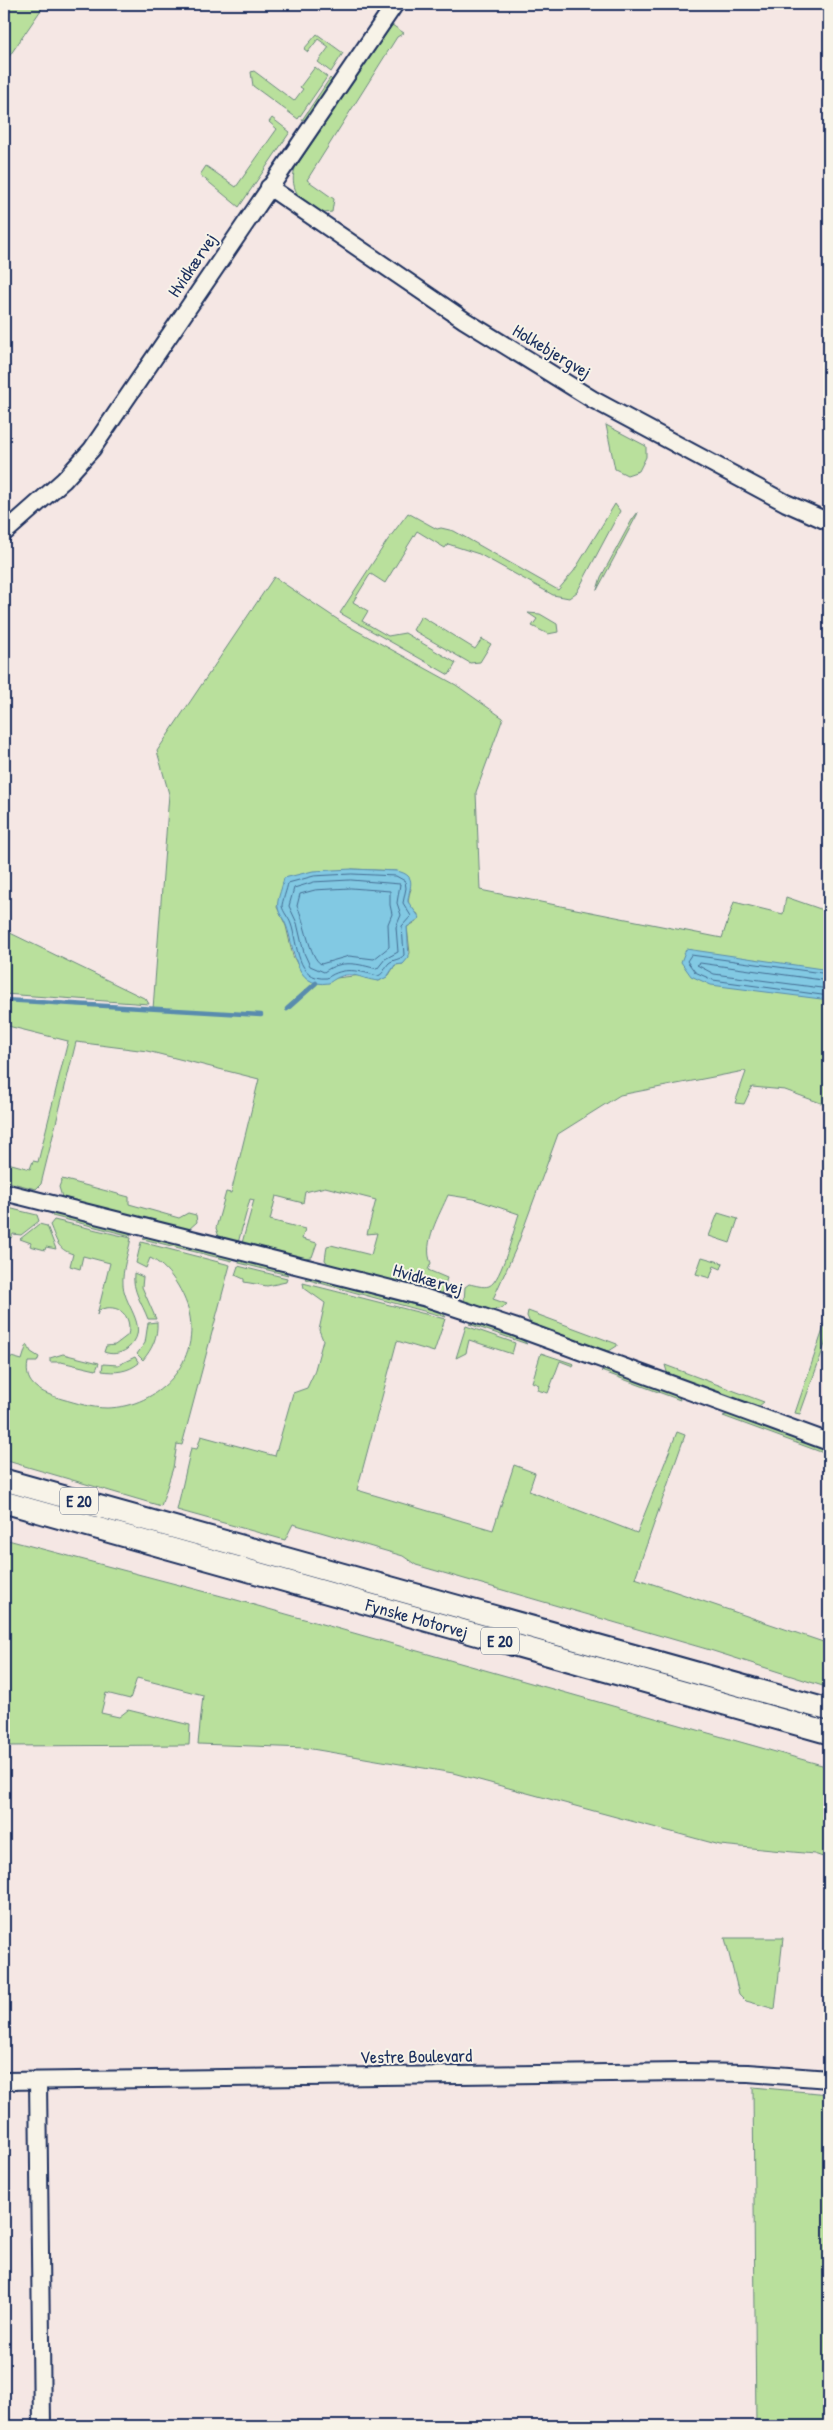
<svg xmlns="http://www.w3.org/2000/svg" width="833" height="2430" viewBox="0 0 833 2430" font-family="'Patrick Hand',sans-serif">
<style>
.green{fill:#b9e09c;stroke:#6a887d;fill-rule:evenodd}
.water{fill:#82c9e3;stroke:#598bae}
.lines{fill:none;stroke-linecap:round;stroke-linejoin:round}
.shore{stroke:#446d93;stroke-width:1}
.stream{stroke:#598bae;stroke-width:4.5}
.secondary-casing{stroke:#1b2f5e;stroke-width:20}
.highway-casing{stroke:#1b2f5e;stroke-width:25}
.secondary{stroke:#f7f3e8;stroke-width:16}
.highway{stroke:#f7f3e8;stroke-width:21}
.labels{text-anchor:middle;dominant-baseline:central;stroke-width:4;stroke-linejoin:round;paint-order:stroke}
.shield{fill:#f7f3e8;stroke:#5d6a87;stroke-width:1}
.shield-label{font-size:16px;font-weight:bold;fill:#1b2f5e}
.street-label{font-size:18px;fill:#1b2f5e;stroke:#f7f3e8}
</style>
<rect width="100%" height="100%" fill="#f5e7e4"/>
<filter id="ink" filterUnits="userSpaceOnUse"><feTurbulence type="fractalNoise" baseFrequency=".02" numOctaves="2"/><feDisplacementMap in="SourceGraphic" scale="10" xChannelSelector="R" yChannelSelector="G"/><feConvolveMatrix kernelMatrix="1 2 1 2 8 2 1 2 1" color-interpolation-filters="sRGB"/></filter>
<g filter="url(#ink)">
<g class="green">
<path d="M 12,4 L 45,4 L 4,64 L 4,16 Z"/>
<path d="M 392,25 L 404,33 L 397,37 L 307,180 L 334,199 L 332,212 L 324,213 C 303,205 288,191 295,168 Z"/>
<path d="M 317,34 L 343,53 L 331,72 L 318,62 L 329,47 L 318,39 L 308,52 L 304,49 Z"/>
<path d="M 315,67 L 327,77 L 298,119 L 253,86 L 251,72 L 254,71 L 294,101 L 303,89 L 300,87 Z"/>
<path d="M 330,78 L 333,81 L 309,118 L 302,120 Z"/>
<path d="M 272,118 L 290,132 L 239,207 L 200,175 L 206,166 L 236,187 L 277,129 L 269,122 Z"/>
<path d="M 606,425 L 646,446 L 646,457 L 639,471 L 627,475 L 615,469 Z"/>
<path d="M 615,504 L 620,511 L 577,592 L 569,598 L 553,595 L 479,554 L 448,544 L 445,548 L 417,531 L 385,583 L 371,574 L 369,576 L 353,602 L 368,611 L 362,621 L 388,636 L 405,633 L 456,663 L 449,675 L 340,613 L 387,541 L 408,513 L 437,529 L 441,528 L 454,531 L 558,590 L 574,571 Z"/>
<path d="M 638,512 L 637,515 L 597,590 L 601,577 L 632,520 Z"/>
<path d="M 274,577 L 343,623 L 456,685 L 503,718 L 476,792 L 480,890 L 722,938 L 734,902 L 783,914 L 786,897 L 829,912 L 829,1106 L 785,1090 L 752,1087 L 744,1104 L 735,1103 L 746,1072 L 744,1071 L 620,1095 L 558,1134 L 517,1246 L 493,1299 L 507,1304 C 495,1316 478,1306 464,1301 L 465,1287 L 469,1284 C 475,1285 483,1288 489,1286 C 502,1281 514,1228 519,1214 L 474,1199 L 448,1195 C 440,1214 422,1243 431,1263 L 428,1270 L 447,1278 L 442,1294 L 328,1264 L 325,1260 L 327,1246 L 331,1245 L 371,1255 L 377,1233 L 367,1234 L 376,1200 L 325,1187 L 305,1192 L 303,1203 L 276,1196 L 270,1220 L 305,1229 L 302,1239 L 317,1243 L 312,1257 L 304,1258 L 242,1243 L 254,1200 L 250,1199 L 238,1243 L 219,1237 L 216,1228 L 226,1192 L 231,1193 L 259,1079 L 147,1051 L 76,1042 L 41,1184 L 36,1189 L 4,1181 L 4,1162 L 30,1169 L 33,1161 L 38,1162 L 68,1041 L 4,1025 L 4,1001 L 153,1009 L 169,794 L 157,751 ZM 352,869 L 397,871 L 411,889 C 407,900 407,908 418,914 L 416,922 L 407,927 L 410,953 L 403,964 L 395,965 L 389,975 L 379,981 L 362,975 L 336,978 L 302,973 L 293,956 L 286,926 L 277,907 L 281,894 Z"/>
<path d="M 528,613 L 540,614 L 557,624 L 558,632 L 548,634 L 532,626 L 537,619 Z"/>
<path d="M 421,616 L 475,649 L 482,639 L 491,644 L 480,662 L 470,663 L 413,630 Z"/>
<path d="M 4,930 L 146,999 L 149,1004 L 4,994 Z"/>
<path d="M 62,1179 L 129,1197 L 129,1204 L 179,1218 L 188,1213 L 196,1215 L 197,1222 L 188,1230 L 62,1197 L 59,1187 Z"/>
<path d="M 4,1207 L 37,1215 L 39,1221 L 21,1235 L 13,1234 L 11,1238 L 4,1236 Z"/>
<path d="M 52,1213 L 128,1232 L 131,1236 L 52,1216 Z"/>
<path d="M 718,1213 L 738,1219 L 730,1243 L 709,1236 Z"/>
<path d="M 54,1220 L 131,1238 C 128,1254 122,1269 123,1285 C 125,1308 152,1329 127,1349 C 120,1354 112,1355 104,1352 L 106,1346 L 115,1345 L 128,1335 C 133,1316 118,1302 99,1310 L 97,1315 L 110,1263 L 83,1256 L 80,1269 L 70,1266 L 73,1254 C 57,1249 57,1241 50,1225 Z"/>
<path d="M 39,1224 L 47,1226 L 56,1249 L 46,1247 L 45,1250 L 30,1246 L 31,1243 L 20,1239 Z"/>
<path d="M 147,1237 L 233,1258 L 232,1261 L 143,1239 Z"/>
<path d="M 141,1242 L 230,1265 L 182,1445 L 177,1444 L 173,1468 L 161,1506 L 4,1460 L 4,1355 L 22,1360 L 27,1344 L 31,1352 L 39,1357 L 37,1362 L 28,1362 C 23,1386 43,1393 62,1399 C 77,1403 91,1408 107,1408 C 159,1407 203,1361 188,1308 C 182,1289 168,1266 150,1258 L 146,1268 L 136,1263 Z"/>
<path d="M 702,1257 L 723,1263 L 721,1269 L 714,1266 L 710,1278 L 696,1274 Z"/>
<path d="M 240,1260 L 285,1271 L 288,1275 L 239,1263 Z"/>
<path d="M 238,1266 L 287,1278 L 286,1282 L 267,1286 L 244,1282 L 244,1279 L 235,1275 Z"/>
<path d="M 134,1273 L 143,1277 L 142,1287 L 156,1319 L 148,1319 C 142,1303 132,1291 134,1273 Z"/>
<path d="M 307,1277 L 442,1312 L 446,1317 L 305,1279 Z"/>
<path d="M 303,1283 L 445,1319 L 434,1352 L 397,1341 L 357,1490 L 493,1530 L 514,1465 L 535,1473 L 529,1491 L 637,1533 L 677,1432 L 685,1435 L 635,1578 L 829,1644 L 829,1688 L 710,1650 L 416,1565 L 403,1556 L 293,1524 L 285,1540 L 177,1510 L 191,1448 L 197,1449 L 201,1436 L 275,1456 L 293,1393 L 307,1388 L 314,1373 L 323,1340 L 319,1330 L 325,1303 L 304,1288 Z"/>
<path d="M 528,1311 L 617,1344 L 617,1346 L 609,1351 L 601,1349 L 530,1323 L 527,1316 Z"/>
<path d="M 829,1312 L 829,1333 L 800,1414 L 795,1413 Z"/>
<path d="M 157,1322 C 158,1337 152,1349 143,1360 L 137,1354 L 145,1343 L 148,1323 Z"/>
<path d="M 475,1323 L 519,1337 L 527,1344 L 469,1324 Z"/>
<path d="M 466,1326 L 515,1343 L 512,1354 L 469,1340 L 466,1353 L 456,1358 Z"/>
<path d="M 541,1353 L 574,1364 L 573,1366 L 560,1361 L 548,1393 L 537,1390 L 539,1385 L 532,1382 Z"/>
<path d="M 63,1354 L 99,1363 L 96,1370 L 61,1362 L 50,1362 L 50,1358 Z"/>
<path d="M 135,1357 L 139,1363 C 128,1372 115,1373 102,1371 L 103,1364 L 118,1365 Z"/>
<path d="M 665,1365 L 764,1402 L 759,1406 L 754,1405 L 670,1375 L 667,1372 Z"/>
<path d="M 607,1369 L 678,1395 L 680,1400 L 601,1371 Z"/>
<path d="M 729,1414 L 829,1451 L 829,1455 L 723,1416 Z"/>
<path d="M 4,1539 L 233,1599 L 829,1767 L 829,1859 L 814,1854 L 720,1845 L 453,1773 L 306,1748 L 198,1744 L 203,1695 L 137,1678 L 130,1699 L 106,1693 L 101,1713 L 119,1717 L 128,1710 L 190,1725 L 189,1745 L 4,1746 Z"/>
<path d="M 725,1938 L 783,1938 L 775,2009 L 746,2001 L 739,1994 Z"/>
<path d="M 753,2087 L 829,2094 L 829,2426 L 756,2426 Z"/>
</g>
<g class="water">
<path d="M 352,869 L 397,871 C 419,876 408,888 408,902 L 420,918 L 407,927 L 409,957 L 403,964 L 395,965 L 387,977 L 379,981 C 358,979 350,967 329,983 C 293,989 295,947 286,925 C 284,919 279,914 278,908 C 276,901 282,889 283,882 L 284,878 L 313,871 Z"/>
<path d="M 686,949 L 829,970 L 829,1000 L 711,985 L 691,976 L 681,962 Z"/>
</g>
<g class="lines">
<g class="shore">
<path d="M 352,874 L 396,876 L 405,881 L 406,888 L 403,903 L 411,916 L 402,926 L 404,955 C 400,960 394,959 389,963 C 384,968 385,973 378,976 C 359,971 344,966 327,978 C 296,981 298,944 291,924 C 289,918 283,912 282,906 C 282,902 287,889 288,883 L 314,876 Z"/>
<path d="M 351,880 L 400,884 L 397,903 L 401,915 L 396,927 L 398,952 L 385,959 L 377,969 C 359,964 341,959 324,972 L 310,966 L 304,953 L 297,923 L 289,906 L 294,888 L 314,882 Z"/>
<path d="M 351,888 L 390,891 L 390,905 L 392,914 L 388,924 L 389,947 L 374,959 L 349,956 L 321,964 C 309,957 305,921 297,906 L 300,894 L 315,890 Z"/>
<path d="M 829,974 L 691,955 L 687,961 L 695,972 L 713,980 L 829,996"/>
<path d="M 829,981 L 700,963 L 697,965 L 714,974 L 829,989"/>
</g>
<g class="stream">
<path d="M 4,1000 L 261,1015"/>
<path d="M 287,1009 L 316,983"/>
</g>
<g class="secondary-casing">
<g id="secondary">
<path d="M 269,187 L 464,320 L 592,399 L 786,503 L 829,522"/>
<path d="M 4,533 L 64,480 L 92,449 L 395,4"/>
<path d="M 4,1192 L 423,1297 L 514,1327 L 829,1442"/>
<path d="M 4,2081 L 682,2072 L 748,2073 L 829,2079"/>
<path d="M 38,2081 L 42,2426"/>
</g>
</g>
<g class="highway-casing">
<g id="highway">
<path d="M 4,1480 L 829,1710"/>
<path id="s1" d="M 4,1502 L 829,1733"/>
</g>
</g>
<use href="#secondary" class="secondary"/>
<use href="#highway" class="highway"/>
</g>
</g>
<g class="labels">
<g class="shield">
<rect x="60" y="1487.5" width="38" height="27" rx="4"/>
<rect x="481" y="1627.5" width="38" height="27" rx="4"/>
</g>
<g class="shield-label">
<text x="79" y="1501">E 20</text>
<text x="500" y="1641">E 20</text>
</g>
<g class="street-label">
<text transform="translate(192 265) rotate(-56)">Hvidkærvej</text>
<text transform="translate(552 351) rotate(31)">Holkebjergvej</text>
<text transform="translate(428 1279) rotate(16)">Hvidkærvej</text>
<text stroke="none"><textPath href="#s1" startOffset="429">Fynske Motorvej</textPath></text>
<text transform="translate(416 2056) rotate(-1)">Vestre Boulevard</text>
</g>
</g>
<rect width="833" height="2430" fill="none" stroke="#f7f3e8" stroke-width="20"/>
<rect x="10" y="10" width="813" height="2410" fill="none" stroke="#1b2f5e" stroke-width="2" filter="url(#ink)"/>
</svg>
